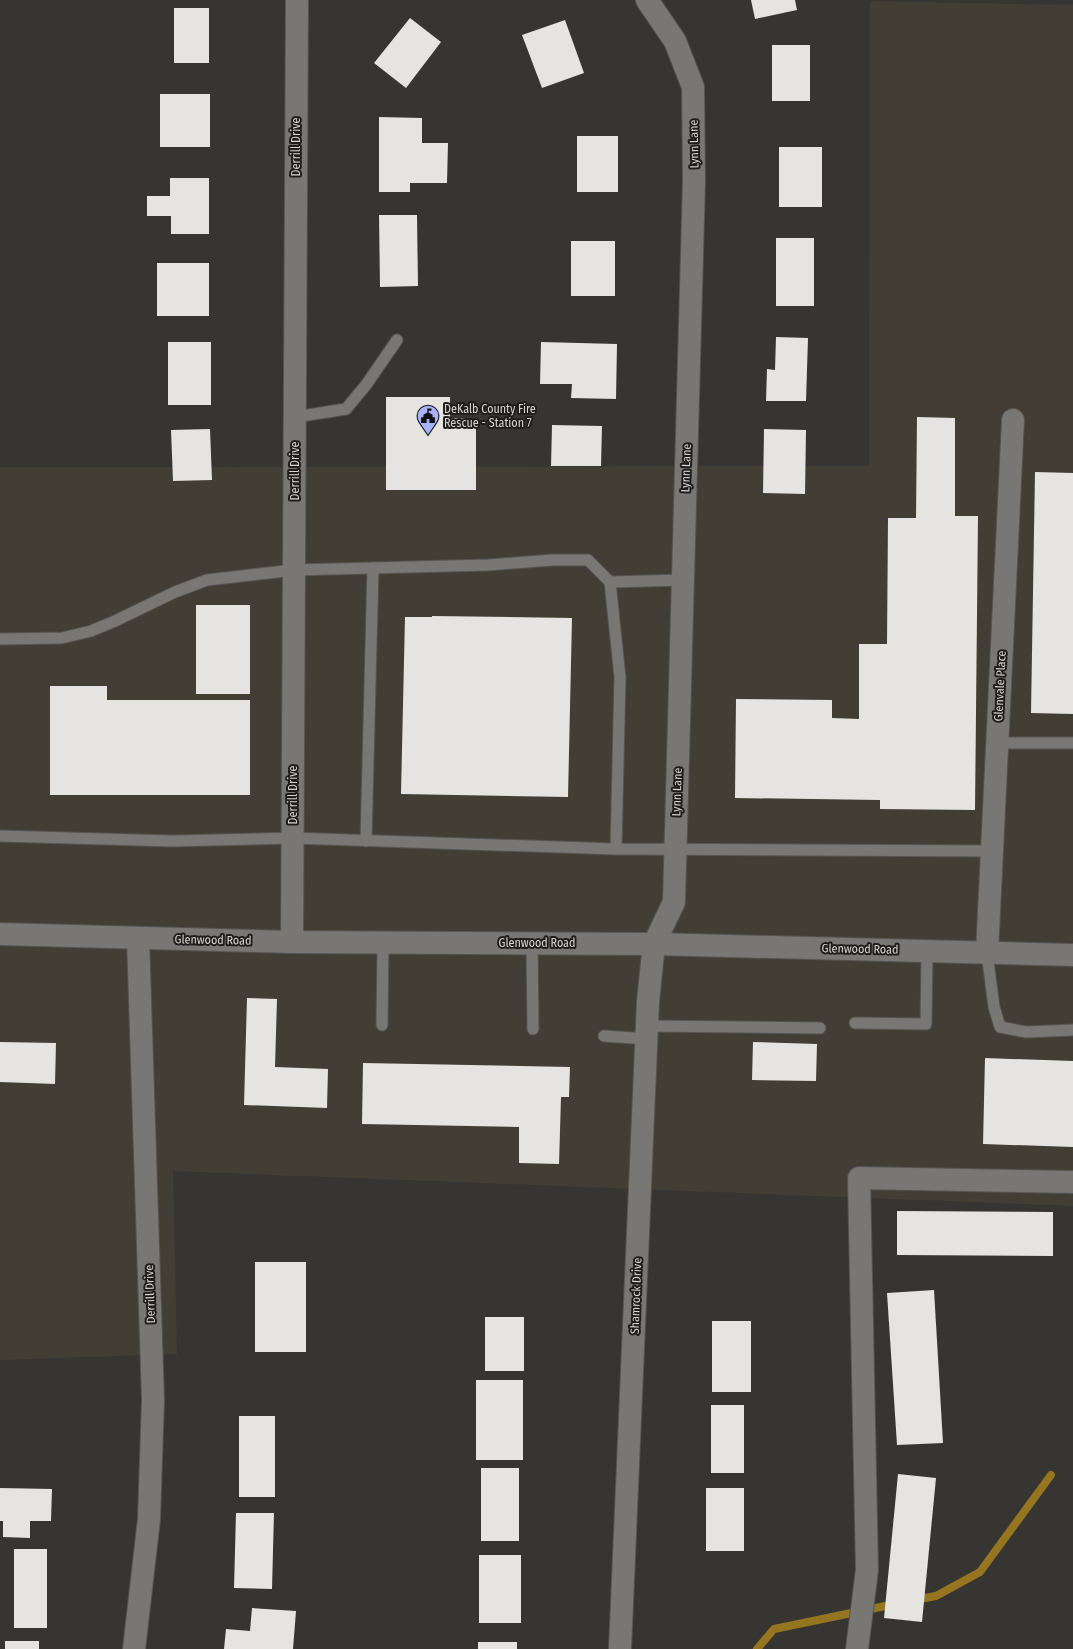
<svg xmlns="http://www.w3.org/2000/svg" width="1073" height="1649" viewBox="0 0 1073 1649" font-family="'Fira Sans Condensed',sans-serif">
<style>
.built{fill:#423e35}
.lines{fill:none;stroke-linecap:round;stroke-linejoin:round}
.stream{stroke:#95751f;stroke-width:8}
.building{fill:#e6e4e0}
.service-casing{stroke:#555451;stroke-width:13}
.minor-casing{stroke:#555451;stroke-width:24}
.secondary-casing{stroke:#555451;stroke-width:24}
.service{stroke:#797774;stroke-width:11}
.minor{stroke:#797774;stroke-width:22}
.secondary{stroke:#797774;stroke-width:22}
.labels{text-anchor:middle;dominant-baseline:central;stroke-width:4;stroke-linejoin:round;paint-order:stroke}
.street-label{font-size:12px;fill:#d5d4d2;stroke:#1e1d1c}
.poi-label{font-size:12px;fill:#d5d4d2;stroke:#1e1d1c;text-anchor:start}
</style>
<rect width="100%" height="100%" fill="#373532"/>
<path class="built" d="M 870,1 L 1073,5 L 1073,1206 L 173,1171 L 177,1354 L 0,1360 L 0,467 L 869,466 Z"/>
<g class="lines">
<g class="stream">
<path d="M 914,1600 L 936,1596 L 980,1572 L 1051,1475"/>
<path d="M 757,1649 L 774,1629 L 895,1604"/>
</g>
</g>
<g class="building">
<path d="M 751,0 L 795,0 L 797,10 L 755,19 Z"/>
<rect x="174" y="8" width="35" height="55"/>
<path d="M 410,18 L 441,42 L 406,88 L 374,63 Z"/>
<path d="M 565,20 L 584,73 L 542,88 L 522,35 Z"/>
<rect x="772" y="45" width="38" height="56"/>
<rect x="160" y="94" width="50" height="53"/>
<path d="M 379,117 L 422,118 L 422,143 L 448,143 L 447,183 L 410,183 L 410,192 L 379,192 Z"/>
<rect x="577" y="136" width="41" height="56"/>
<rect x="779" y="147" width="43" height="60"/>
<path d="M 170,178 L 209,178 L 209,234 L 171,234 L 171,216 L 147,216 L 147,196 L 170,196 Z"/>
<path d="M 379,215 L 417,215 L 418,286 L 380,287 Z"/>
<rect x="776" y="238" width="38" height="68"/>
<rect x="571" y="241" width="44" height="55"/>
<rect x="157" y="263" width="52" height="53"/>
<path d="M 776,337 L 808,338 L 806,401 L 766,401 L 767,369 L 775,370 Z"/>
<rect x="168" y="342" width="43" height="63"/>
<path d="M 541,342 L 617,344 L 616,399 L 571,398 L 572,384 L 540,384 Z"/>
<path d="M 386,397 L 450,397 L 450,418 L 476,419 L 476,490 L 386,490 Z"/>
<path d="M 917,417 L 955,418 L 955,516 L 978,516 L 975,810 L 880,809 L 880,800 L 735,798 L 736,699 L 832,700 L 832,718 L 859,719 L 859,644 L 887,644 L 888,518 L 916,518 Z"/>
<path d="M 552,425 L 602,426 L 601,466 L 551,466 Z"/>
<path d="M 210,429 L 212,480 L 173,481 L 171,430 Z"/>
<path d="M 764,429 L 806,430 L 805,494 L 763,493 Z"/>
<path d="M 1035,472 L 1073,473 L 1073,714 L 1031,713 Z"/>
<rect x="196" y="605" width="54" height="89"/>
<path d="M 432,616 L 572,618 L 568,797 L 401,794 L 405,617 L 432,617 Z"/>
<path d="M 50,686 L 107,686 L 107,700 L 250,700 L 250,795 L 50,795 Z"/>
<path d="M 247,998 L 277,999 L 275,1067 L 328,1069 L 327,1108 L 244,1105 Z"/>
<path d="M 0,1042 L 56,1043 L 55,1084 L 0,1082 Z"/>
<path d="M 753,1042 L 817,1044 L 816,1081 L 752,1080 Z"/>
<path d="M 985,1058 L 1073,1061 L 1073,1147 L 983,1144 Z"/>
<path d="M 363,1063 L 570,1067 L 569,1097 L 561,1097 L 559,1164 L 519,1163 L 519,1127 L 362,1124 Z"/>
<path d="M 897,1211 L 1053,1212 L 1053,1256 L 897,1255 Z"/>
<rect x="255" y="1262" width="51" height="90"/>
<path d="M 934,1290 L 943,1443 L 897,1445 L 887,1293 Z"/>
<rect x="485" y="1317" width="39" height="54"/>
<rect x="712" y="1321" width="39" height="71"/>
<rect x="476" y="1380" width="47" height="80"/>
<rect x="711" y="1405" width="33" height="68"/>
<rect x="239" y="1416" width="36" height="81"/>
<rect x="481" y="1468" width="38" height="73"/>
<path d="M 898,1474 L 936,1478 L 922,1622 L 884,1618 Z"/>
<path d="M 0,1488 L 52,1489 L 51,1521 L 30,1521 L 30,1538 L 3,1537 L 3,1521 L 0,1521 Z"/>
<rect x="706" y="1488" width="38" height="63"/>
<path d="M 236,1513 L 274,1513 L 272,1589 L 234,1588 Z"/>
<rect x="14" y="1549" width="33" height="79"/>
<rect x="479" y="1555" width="42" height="68"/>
<path d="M 252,1608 L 296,1611 L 293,1649 L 224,1649 L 226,1629 L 250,1631 Z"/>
<rect x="5" y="1641" width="34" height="8"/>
<rect x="478" y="1642" width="39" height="7"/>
</g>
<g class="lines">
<g class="service-casing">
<g id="service">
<path d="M 295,417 L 346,409 L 366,385 L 397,340"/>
<path d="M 610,582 L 683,580"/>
<path d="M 0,639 L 62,638 L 91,631 L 115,621 L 175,592 L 207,580 L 294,570 L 488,565 L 552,560 L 588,560 L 610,582 L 620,677 L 616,849 L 992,851"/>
<path d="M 997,743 L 1073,743"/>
<path d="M 0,836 L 172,841 L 293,838 L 616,849"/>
<path d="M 366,841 L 373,568"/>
<path d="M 532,943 L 533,1029"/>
<path d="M 987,953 L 994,1007 L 1000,1027 L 1026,1032 L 1073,1030"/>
<path d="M 855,1023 L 926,1024 L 927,951"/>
<path d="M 382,1025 L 383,942"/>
<path d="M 647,1026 L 820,1028"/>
<path d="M 604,1036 L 647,1039"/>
</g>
</g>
<g class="minor-casing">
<g id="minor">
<path d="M 292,942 L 297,0"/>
<path d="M 987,953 L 1013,420"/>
<path d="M 134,1649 L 149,1519 L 153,1400 L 138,938"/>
<path d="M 620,1649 L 648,1001 L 654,944 L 674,902 L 694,181 L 693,87 L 675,41 L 647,0"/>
<path d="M 857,1649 L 867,1570 L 859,1178 L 1073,1182"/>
</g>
</g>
<g class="secondary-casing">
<path id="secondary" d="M 0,934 L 292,942 L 654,944 L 1073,955"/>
</g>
<use href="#service" class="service"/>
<use href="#minor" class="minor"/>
<use href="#secondary" class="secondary"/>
</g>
<defs>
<g id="civic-pin" transform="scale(1.15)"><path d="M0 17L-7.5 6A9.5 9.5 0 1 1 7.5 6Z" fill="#a7b1fc" stroke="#1e1d1c"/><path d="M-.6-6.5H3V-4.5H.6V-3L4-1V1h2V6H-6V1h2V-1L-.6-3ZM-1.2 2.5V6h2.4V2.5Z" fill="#111"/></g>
</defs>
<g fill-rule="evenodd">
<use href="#civic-pin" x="428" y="416"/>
</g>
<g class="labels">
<g class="street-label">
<text transform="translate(694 144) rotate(-91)">Lynn Lane</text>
<text transform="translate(296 147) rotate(-90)">Derrill Drive</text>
<text transform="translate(686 468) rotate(-88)">Lynn Lane</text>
<text transform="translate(295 471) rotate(-90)">Derrill Drive</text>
<text transform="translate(1000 686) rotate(-87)">Glenvale Place</text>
<text transform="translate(677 792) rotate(-88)">Lynn Lane</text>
<text transform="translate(293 795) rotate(-90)">Derrill Drive</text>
<text transform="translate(213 940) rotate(1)">Glenwood Road</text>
<text x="537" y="943">Glenwood Road</text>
<text transform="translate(860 949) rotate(1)">Glenwood Road</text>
<text transform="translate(150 1294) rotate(-92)">Derrill Drive</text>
<text transform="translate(636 1296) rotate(-88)">Shamrock Drive</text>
</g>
<g class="poi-label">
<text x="444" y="409">DeKalb County Fire<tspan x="444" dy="14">Rescue - Station 7</tspan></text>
</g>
</g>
</svg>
